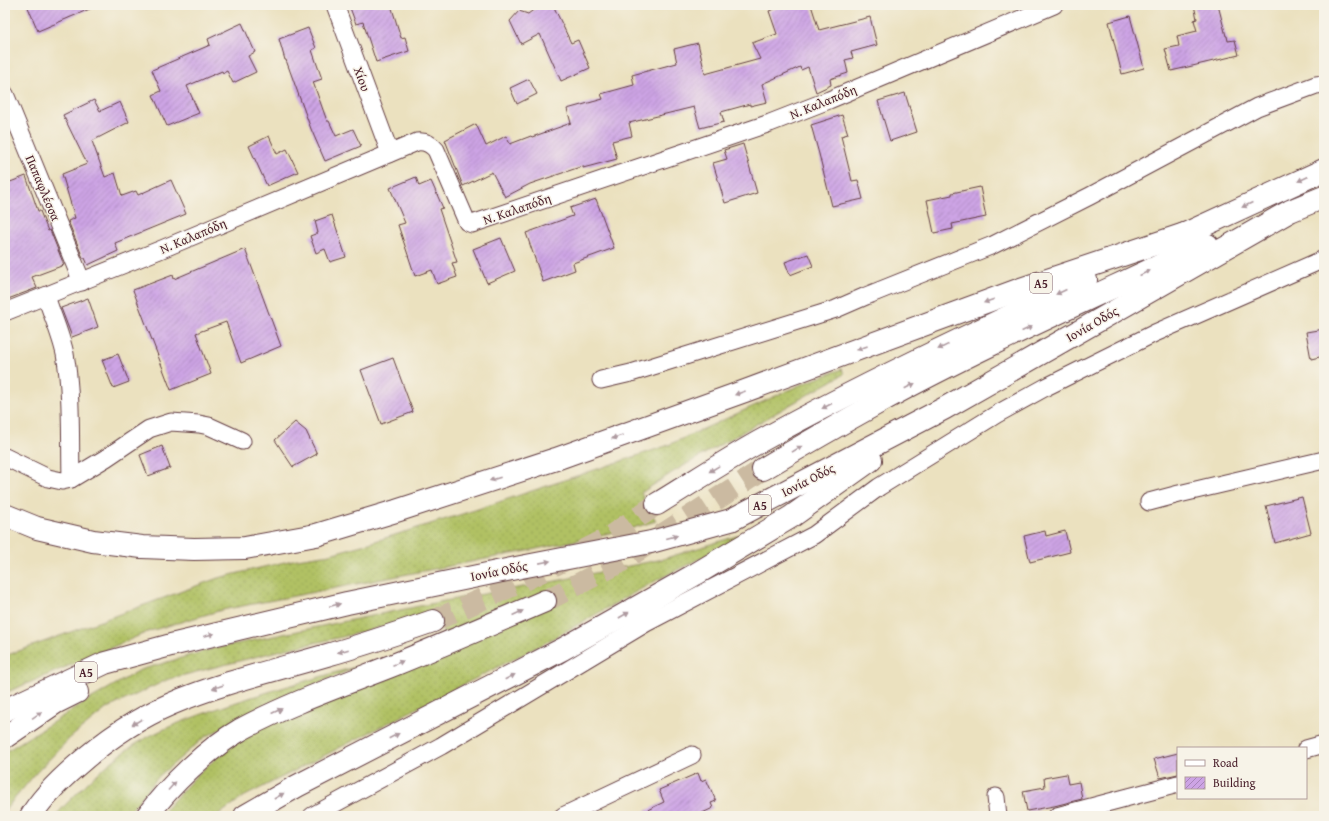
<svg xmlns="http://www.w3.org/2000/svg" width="1329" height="821" viewBox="0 0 1329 821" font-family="'Gentium Book Plus',serif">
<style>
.grass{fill:url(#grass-dots);stroke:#7d7048}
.building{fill:url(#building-hatch)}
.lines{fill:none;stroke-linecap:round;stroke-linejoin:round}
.highway-tunnel{stroke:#cbbaa1;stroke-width:22;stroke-dasharray:22 11;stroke-linecap:butt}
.street-casing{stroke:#623c41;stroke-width:19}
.highway-casing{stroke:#623c41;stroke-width:24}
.street{stroke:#fff;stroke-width:17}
.highway{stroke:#fff;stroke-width:22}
.oneway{fill:#ae9aa0}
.labels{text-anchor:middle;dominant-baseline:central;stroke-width:3;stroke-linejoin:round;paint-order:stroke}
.shield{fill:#f7f3e8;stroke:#7e5f64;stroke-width:1}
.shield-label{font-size:12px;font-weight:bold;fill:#4a1f2b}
.street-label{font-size:13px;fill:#4a1f2b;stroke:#f7f3e8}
</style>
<defs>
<pattern id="grass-dots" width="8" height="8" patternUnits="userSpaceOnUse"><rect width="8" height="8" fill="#b0c164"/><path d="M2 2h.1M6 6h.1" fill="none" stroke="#99a557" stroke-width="1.8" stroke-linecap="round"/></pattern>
<pattern id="building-hatch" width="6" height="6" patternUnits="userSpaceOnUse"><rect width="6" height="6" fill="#cda4e5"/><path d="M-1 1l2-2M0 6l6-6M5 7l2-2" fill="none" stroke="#a885ba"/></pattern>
</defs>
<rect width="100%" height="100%" fill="#f7f3e8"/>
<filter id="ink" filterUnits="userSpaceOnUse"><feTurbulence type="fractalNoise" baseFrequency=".025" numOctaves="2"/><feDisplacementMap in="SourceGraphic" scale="8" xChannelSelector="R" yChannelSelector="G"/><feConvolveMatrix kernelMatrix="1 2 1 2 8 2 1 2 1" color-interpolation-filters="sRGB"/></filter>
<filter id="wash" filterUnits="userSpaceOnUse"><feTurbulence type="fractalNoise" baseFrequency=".012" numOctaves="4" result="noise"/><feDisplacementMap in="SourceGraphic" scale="16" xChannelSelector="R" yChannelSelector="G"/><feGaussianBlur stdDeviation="0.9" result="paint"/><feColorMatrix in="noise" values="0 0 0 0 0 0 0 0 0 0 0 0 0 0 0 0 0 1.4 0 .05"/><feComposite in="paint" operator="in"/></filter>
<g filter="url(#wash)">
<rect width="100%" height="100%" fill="#ebe1bf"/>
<g class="grass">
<path d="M 842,369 L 844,374 L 673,472 L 641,493 L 656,521 L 633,528 L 527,551 L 222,610 L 150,631 L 5,693 L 5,656 L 218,578 L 297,559 L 330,554 L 369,543 L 475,510 L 666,446 L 802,384 Z"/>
<path d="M 759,529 L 657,580 L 543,644 L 243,797 L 217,816 L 159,816 L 199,773 L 224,752 L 261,727 L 444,635 L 437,613 L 342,637 L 282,650 L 169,679 L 106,709 L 70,738 L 36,773 L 5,810 L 5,752 L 87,701 L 140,670 L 212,649 L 288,633 L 439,602 L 551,582 L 663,559 Z"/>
<path d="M 359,666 L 266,706 L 205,737 L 159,776 L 126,816 L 55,816 C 81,788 110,759 144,739 C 168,726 194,717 219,708 C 265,692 312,679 359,666 Z"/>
</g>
<g id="blocks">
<g class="building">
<path d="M 27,5 L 99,5 L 38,31 Z"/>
<path d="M 349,5 L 391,5 L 401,38 L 405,37 L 409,51 L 376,62 L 363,22 L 356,24 Z"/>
<path d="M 540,5 L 553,5 L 571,43 L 578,40 L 590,68 L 561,81 L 540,34 L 521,44 L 510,21 L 519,11 L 528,14 Z"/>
<path d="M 784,5 L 811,5 L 819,30 L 870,17 L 877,45 L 851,52 L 853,58 L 845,60 L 848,73 L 830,79 L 831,85 L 816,92 L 808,67 L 801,70 L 800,67 L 762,84 L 767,102 L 750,106 L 750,104 L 721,112 L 724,122 L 700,128 L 694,107 L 629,123 L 632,136 L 612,141 L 617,159 L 583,168 L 583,166 L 530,184 L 505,197 L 492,172 L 463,186 L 445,140 L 476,124 L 486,146 L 506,136 L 510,144 L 531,136 L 532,137 L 571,123 L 567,109 L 603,99 L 601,94 L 634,85 L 632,75 L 677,63 L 674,49 L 698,43 L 705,74 L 760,59 L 752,43 L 777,34 L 769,11 Z"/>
<path d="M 1194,5 L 1218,5 L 1226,36 L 1227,36 L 1228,41 L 1235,40 L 1239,55 L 1171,71 L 1165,49 L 1179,46 L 1177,36 L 1197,31 L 1194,20 L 1197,19 Z"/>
<path d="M 1130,16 L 1144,68 L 1122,74 L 1109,22 Z"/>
<path d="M 242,23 L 255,52 L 248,56 L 256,72 L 233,83 L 227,71 L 223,73 L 222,71 L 187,86 L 199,113 L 167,126 L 153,95 L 161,91 L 152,70 L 210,45 L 208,39 Z"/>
<path d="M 308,28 L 316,48 L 312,50 L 322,79 L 313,82 L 327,121 L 329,121 L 336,136 L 353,129 L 361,146 L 325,161 L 311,129 L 286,60 L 285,60 L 279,39 Z"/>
<path d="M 529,79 L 537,94 L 517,104 L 510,88 Z"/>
<path d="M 905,93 L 917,132 L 890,141 L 878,101 Z"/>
<path d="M 94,100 L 100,111 L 120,102 L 129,122 L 92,141 L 105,177 L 115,173 L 122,196 L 136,191 L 138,195 L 171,180 L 186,214 L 115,243 L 118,251 L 88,265 L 85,258 L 83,258 L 68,221 L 75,218 L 62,174 L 87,164 L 63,115 Z"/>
<path d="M 842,115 L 848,134 L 841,136 L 852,181 L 858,180 L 863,199 L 832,206 L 819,154 L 811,125 Z"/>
<path d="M 269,136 L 277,154 L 287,149 L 298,172 L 267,186 L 249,146 Z"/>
<path d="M 743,144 L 757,193 L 725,203 L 713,163 L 727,159 L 724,150 Z"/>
<path d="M 26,176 L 38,211 L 40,211 L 48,231 L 50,230 L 64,265 L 32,277 L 37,288 L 8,299 L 5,291 L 5,184 Z"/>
<path d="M 416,177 L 419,186 L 431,181 L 443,208 L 439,209 L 457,262 L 452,263 L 457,277 L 437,284 L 432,270 L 415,276 L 398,225 L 405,223 L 390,188 Z"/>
<path d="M 980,187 L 986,217 L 952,224 L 953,229 L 934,233 L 927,200 L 952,195 L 952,193 Z"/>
<path d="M 596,199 L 614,248 L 573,263 L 575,270 L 543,282 L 526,233 L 573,216 L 570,208 Z"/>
<path d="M 332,215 L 346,257 L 330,262 L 325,249 L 316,253 L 310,236 L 318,233 L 315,221 Z"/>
<path d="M 501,238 L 515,271 L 487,283 L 473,249 Z"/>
<path d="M 245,249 L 281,346 L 241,363 L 226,322 L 196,333 L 211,374 L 171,390 L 133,290 L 173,275 L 174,279 Z"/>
<path d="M 808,254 L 813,266 L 790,275 L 785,262 Z"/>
<path d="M 88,298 L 98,327 L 72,337 L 61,308 Z"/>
<path d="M 1324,329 L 1324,356 L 1311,359 L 1306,332 Z"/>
<path d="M 118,354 L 129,382 L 113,388 L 102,360 Z"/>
<path d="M 393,358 L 413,412 L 381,424 L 361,370 Z"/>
<path d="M 295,422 L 306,431 L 317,454 L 293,467 L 275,440 Z"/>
<path d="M 162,446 L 170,468 L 148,476 L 140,455 Z"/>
<path d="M 1302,497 L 1311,533 L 1275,543 L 1266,506 Z"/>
<path d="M 1045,531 L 1046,536 L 1065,531 L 1070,552 L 1030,562 L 1024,536 Z"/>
<path d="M 1178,753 L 1178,774 L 1160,778 L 1154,759 Z"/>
<path d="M 698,773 L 701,781 L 706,779 L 716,801 L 711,803 L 713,808 L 696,816 L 635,816 L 664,802 L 659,790 Z"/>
<path d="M 1066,774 L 1068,784 L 1079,782 L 1082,799 L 1054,806 L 1027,811 L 1023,791 L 1045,787 L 1044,778 Z"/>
</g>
</g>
</g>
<g filter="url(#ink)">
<use href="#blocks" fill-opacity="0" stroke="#623c41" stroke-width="1"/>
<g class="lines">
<g class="highway-tunnel">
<path d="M 545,601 L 617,564 L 763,469"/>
<path d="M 433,621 L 514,585 L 605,540 L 657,504"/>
</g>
<g class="street-casing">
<g id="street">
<path d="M 335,5 L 390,153"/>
<path d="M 5,94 L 82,282"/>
<path d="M 46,296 C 52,315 61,335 65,354 C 72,393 70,440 71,479"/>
<path d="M 5,312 L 162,249 L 417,142 C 424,141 431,144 436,150 L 467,222 L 472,224 L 770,123 L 829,100 L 1054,5"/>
<path d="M 601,380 L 631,373 L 836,309 L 866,296 L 993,245 L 1090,196 L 1257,107 L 1316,85 L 1324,84"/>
<path d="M 5,457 L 48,478 L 62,481 L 71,479 L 106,458 L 149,429 L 171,422 L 199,424 L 209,426 L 242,441"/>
<path d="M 1149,502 L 1179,494 L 1324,460"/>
<path d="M 1306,749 L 1324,744"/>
<path d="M 996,797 L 998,816"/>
<path d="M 312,816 L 441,746 L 646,623 L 814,535 L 879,487 L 997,414 L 1046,387 L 1155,333 L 1324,259"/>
<path d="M 563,816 L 692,755"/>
<path d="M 1057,816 L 1178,784"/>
</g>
</g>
<g class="highway-casing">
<g id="highway">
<path d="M 1172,240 L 1324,170"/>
<path d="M 763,469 C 800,447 838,425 876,404 C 974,350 1078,304 1180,256 L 1208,245"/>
<path d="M 657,504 C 693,482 729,458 766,438 C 870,381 978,331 1086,280"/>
<path d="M 5,515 L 37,528 L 93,541 L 142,547 L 194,549 L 245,548 L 316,535 L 396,511 L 556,459 L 745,391 L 1018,290 L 1185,234"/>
<path d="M 5,710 L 105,663 L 171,645 L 347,603 L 521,567 L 651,542 L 731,520 L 945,408 L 1290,211 L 1324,197"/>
<path d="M 5,737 L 55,703 L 77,692"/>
<path d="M 31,816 C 42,797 59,781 75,767 C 104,741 136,719 171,704 C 220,683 276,670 327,655 C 363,645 398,633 433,621"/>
<path d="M 147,816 C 170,785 207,749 240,730 C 288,704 340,686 391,666 C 443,645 494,623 545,601"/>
<path d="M 245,816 L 297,786 L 563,649 L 696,574 L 791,517 L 871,460"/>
</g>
</g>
<use href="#street" class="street"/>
<use href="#highway" class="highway"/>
</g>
<defs><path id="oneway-solid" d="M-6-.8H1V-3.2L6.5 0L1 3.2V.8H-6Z"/></defs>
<g class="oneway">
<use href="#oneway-solid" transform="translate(1303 179) rotate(156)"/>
<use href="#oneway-solid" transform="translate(1247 205) rotate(155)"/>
<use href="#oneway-solid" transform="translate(1145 273) rotate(-25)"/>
<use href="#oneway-solid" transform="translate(1061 292) rotate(155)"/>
<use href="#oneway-solid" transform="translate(989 301) rotate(160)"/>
<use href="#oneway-solid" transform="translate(1027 329) rotate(-25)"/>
<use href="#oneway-solid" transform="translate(943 347) rotate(154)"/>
<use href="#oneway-solid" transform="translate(862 348) rotate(160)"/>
<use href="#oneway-solid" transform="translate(910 386) rotate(-27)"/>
<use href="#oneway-solid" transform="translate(740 393) rotate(160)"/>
<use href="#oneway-solid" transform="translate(827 406) rotate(152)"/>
<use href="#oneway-solid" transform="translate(617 437) rotate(160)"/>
<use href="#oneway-solid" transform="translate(797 449) rotate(-31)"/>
<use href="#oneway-solid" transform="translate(714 469) rotate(149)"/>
<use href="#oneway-solid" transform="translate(495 479) rotate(162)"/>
<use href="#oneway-solid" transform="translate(672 537) rotate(-15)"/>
<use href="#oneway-solid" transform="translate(545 562) rotate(-11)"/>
<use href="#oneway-solid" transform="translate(335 605) rotate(-13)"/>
<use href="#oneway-solid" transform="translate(518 613) rotate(-24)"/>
<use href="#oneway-solid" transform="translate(624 615) rotate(-30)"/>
<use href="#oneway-solid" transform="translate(209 635) rotate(-14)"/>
<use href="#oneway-solid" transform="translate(343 651) rotate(164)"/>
<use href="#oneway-solid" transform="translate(398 663) rotate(-22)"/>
<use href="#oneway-solid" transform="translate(510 677) rotate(-27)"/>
<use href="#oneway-solid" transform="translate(218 687) rotate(161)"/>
<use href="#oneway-solid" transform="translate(277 711) rotate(-25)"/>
<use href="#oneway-solid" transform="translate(37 715) rotate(-34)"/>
<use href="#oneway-solid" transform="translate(137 722) rotate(149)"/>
<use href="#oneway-solid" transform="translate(394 736) rotate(-27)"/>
<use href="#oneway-solid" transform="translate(172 786) rotate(-48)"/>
<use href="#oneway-solid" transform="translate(279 796) rotate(-30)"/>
</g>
</g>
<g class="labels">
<g class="shield">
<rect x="1030" y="273" width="22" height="20" rx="3"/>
<rect x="749" y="495" width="22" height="20" rx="3"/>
<rect x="75" y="662" width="22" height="20" rx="3"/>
</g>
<g class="shield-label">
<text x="1041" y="283">Α5</text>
<text x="760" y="505">Α5</text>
<text x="86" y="672">Α5</text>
</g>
<g class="street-label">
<text transform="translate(362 79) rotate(70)">Χίου</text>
<text transform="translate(823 102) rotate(-22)">Ν. Καλαπόδη</text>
<text transform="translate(43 188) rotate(67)">Παπαφλέσσα</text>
<text transform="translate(517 209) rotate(-19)">Ν. Καλαπόδη</text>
<text transform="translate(193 236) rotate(-23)">Ν. Καλαπόδη</text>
<text transform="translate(1092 324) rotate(-30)">Ιονία Οδός</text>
<text transform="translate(808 480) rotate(-27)">Ιονία Οδός</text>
<text transform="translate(499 571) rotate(-11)">Ιονία Οδός</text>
</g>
</g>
<rect width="1329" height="821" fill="none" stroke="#f7f3e8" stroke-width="20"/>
<rect x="1177" y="747" width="130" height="52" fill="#f7f3e8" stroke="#b29e9c"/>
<rect x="1185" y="760" width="20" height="6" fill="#ffffff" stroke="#b29e9c"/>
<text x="1213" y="767" font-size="12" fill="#4a1f2b">Road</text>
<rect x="1185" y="777" width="20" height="12" fill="url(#building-hatch)" stroke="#b29e9c"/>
<text x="1213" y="787" font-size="12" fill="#4a1f2b">Building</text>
</svg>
